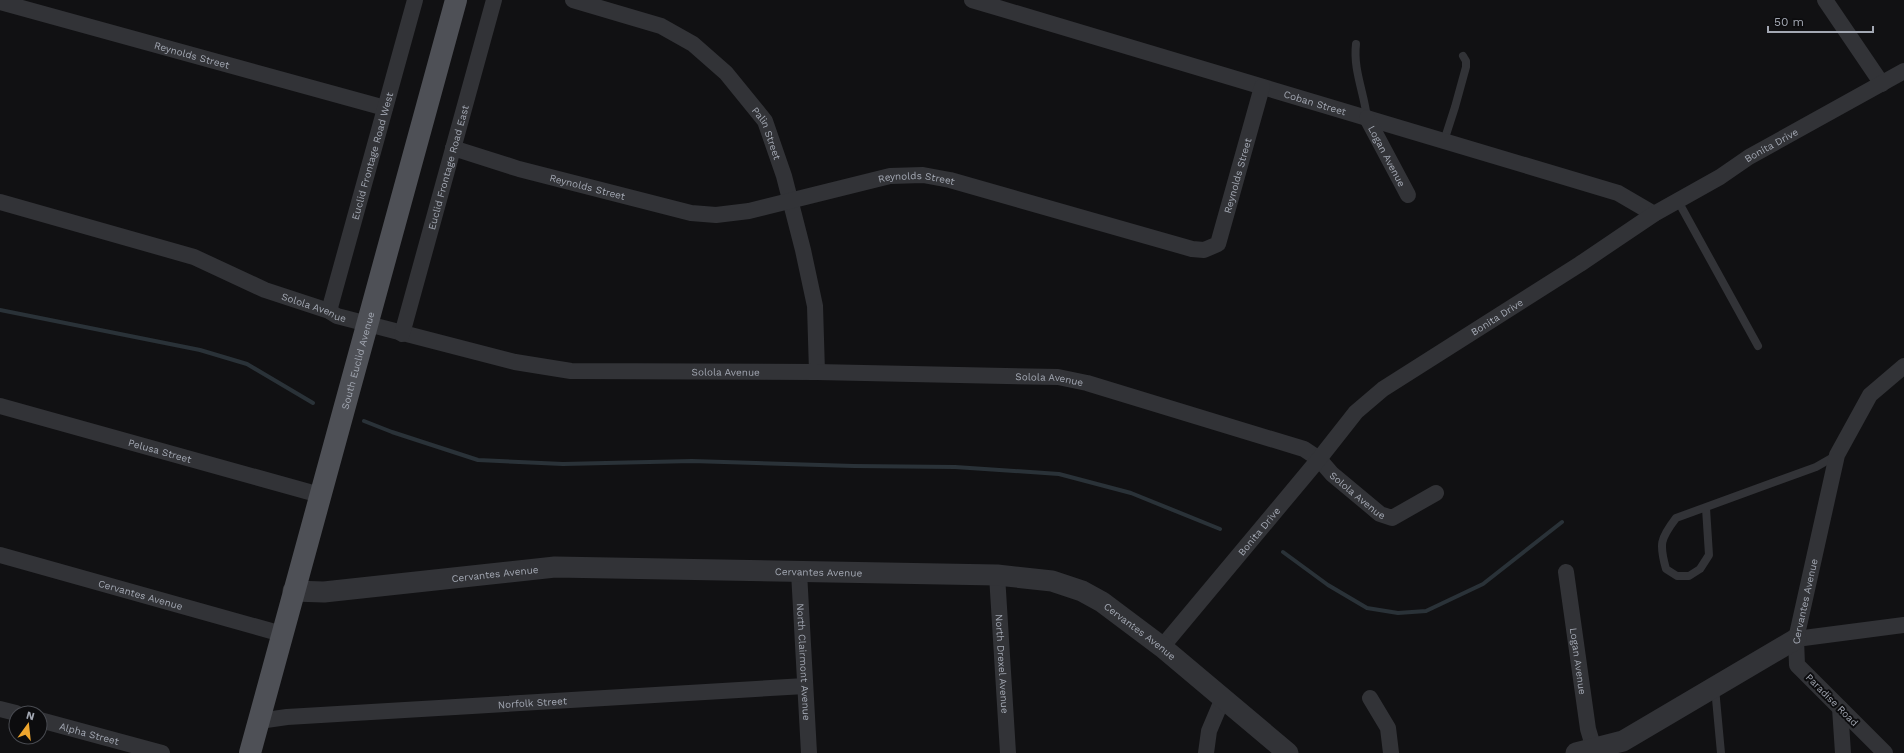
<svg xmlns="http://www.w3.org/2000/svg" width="1904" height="753" viewBox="0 0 1904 753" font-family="'Work Sans',sans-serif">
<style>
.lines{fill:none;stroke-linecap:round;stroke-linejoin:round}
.stream{stroke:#2a3238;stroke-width:4}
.service{stroke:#323337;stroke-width:8}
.minor{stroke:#323337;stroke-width:16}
.tertiary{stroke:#323337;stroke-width:21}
.primary{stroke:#4e5056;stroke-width:22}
.labels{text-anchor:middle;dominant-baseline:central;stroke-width:4;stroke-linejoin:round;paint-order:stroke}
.street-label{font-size:10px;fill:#a3a8b3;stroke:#0c0c0e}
</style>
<rect width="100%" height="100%" fill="#111113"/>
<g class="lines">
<g class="stream">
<path d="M 0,310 L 200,350 L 247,364 L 313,403"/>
<path d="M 364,421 L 392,432 L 478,460 L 563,464 L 692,461 L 854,466 L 955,467 L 1059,474 L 1131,493 L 1220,529"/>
<path d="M 1283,552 L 1328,585 L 1367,608 L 1398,613 L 1426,611 L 1483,584 L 1562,522"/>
</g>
<g class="service">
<path d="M 1356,44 C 1353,70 1364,92 1367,118"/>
<path d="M 1444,141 L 1455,107 L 1466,67 L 1466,61 L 1463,56"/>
<path d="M 1678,201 L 1758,346"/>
<path d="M 1706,508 L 1709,555 L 1700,569 L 1689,576 L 1677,576 L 1666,569 C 1659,544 1660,539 1676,518 L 1816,467 L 1837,455"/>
<path d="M 1715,688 L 1721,753"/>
</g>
<g class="minor">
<path id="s1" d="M 573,0 L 661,26 L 693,44 L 726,73 L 765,121 L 784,176 L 803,250 L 815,306 L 817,372"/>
<path id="s2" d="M 972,0 L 1618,193 L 1654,214"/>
<path d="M 1825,0 L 1882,84"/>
<path id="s3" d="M 0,2 L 385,108"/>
<path id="s4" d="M 1367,118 L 1408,195"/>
<path id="s5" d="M 453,148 L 519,169 L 691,213 L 716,215 L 749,211 L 890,176 L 923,175 L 950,180 L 1192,249 L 1204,250 L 1218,244 L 1262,87"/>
<path id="s6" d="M 0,202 L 194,257 L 265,290 L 329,311 L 337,316 L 515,362 L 571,371 L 817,372 L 1058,377 L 1087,383 L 1304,449 L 1319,459 L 1332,474 L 1380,514 L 1392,518 L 1436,493"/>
<path id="s7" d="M 329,311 L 415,0"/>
<path id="s8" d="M 402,334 L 494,0"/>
<path id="s9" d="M 0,406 L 320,495"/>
<path id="s10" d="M 0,555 L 282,634"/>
<path id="s11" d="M 799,572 L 809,753"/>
<path id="s12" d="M 1566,572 L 1588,729 L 1594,749"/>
<path id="s13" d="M 997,575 L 1008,753"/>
<path d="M 1796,639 L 1904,625"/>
<path id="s14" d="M 1162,647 L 1319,459 L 1356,412 L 1383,389 L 1580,264 L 1654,214 L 1720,177 L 1749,157 L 1904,71"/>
<path d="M 1370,698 L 1388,728 L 1391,753"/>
<path d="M 1840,708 L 1843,753"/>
<path d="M 0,709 L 16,713"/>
<path id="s15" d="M 40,720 L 162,753"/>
<path id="s16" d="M 259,721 L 287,717 L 805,686"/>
<path d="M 1206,753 L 1209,731 L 1223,698"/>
<path id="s17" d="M 1885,753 L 1797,665 L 1796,639 L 1837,455 L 1870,395 L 1904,366"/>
</g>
<g class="tertiary">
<path id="s18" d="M 293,591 L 324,592 L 555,567 L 997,575 L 1052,581 L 1082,591 L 1102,602 L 1162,647 L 1288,753"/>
<path d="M 1576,753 L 1623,741 L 1796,639"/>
</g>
<path class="primary" id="s19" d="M 250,753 L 456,0"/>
</g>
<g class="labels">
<g class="street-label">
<text stroke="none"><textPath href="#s3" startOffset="199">Reynolds Street</textPath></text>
<text stroke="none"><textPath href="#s2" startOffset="358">Coban Street</textPath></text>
<text stroke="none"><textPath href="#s1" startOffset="246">Palin Street</textPath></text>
<text stroke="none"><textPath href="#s14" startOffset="799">Bonita Drive</textPath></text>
<text stroke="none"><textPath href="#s7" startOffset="161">Euclid Frontage Road West</textPath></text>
<text stroke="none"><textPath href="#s4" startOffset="43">Logan Avenue</textPath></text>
<text stroke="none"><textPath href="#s8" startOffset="173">Euclid Frontage Road East</textPath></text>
<text stroke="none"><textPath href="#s5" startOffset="861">Reynolds Street</textPath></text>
<text stroke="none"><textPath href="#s5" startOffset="477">Reynolds Street</textPath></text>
<text stroke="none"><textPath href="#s5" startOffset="140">Reynolds Street</textPath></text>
<text stroke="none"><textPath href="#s6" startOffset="332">Solola Avenue</textPath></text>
<text stroke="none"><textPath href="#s14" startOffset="475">Bonita Drive</textPath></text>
<text stroke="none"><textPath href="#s19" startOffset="407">South Euclid Avenue</textPath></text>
<text stroke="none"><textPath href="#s6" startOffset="752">Solola Avenue</textPath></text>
<text stroke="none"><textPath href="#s6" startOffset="1076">Solola Avenue</textPath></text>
<text stroke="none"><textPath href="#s9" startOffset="166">Pelusa Street</textPath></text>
<text stroke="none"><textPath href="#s6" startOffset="1412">Solola Avenue</textPath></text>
<text stroke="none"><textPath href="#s14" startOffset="151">Bonita Drive</textPath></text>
<text stroke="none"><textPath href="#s18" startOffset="527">Cervantes Avenue</textPath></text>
<text stroke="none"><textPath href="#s18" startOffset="203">Cervantes Avenue</textPath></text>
<text stroke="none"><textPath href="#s10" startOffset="146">Cervantes Avenue</textPath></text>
<text stroke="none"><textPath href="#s17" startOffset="189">Cervantes Avenue</textPath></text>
<text stroke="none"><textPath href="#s18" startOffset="863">Cervantes Avenue</textPath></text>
<text stroke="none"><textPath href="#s12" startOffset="90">Logan Avenue</textPath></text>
<text stroke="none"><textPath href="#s11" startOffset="90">North Clairmont Avenue</textPath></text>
<text stroke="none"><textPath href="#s13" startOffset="89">North Drexel Avenue</textPath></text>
<text transform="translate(1832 700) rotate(45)">Paradise Road</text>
<text stroke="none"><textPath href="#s16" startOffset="274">Norfolk Street</textPath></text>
<text stroke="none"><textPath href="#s15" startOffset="51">Alpha Street</textPath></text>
</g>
</g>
<g transform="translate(28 725) rotate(15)"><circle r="19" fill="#0c0c0e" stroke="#484a50"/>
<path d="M0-3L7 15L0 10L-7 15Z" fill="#eea62e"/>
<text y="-6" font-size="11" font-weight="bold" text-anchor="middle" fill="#a3a8b3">N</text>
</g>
<path d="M1768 26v6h105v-6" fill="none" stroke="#a3a8b3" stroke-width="2"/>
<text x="1774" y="26" font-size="12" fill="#a3a8b3" stroke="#0c0c0e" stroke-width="3" paint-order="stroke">50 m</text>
</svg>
